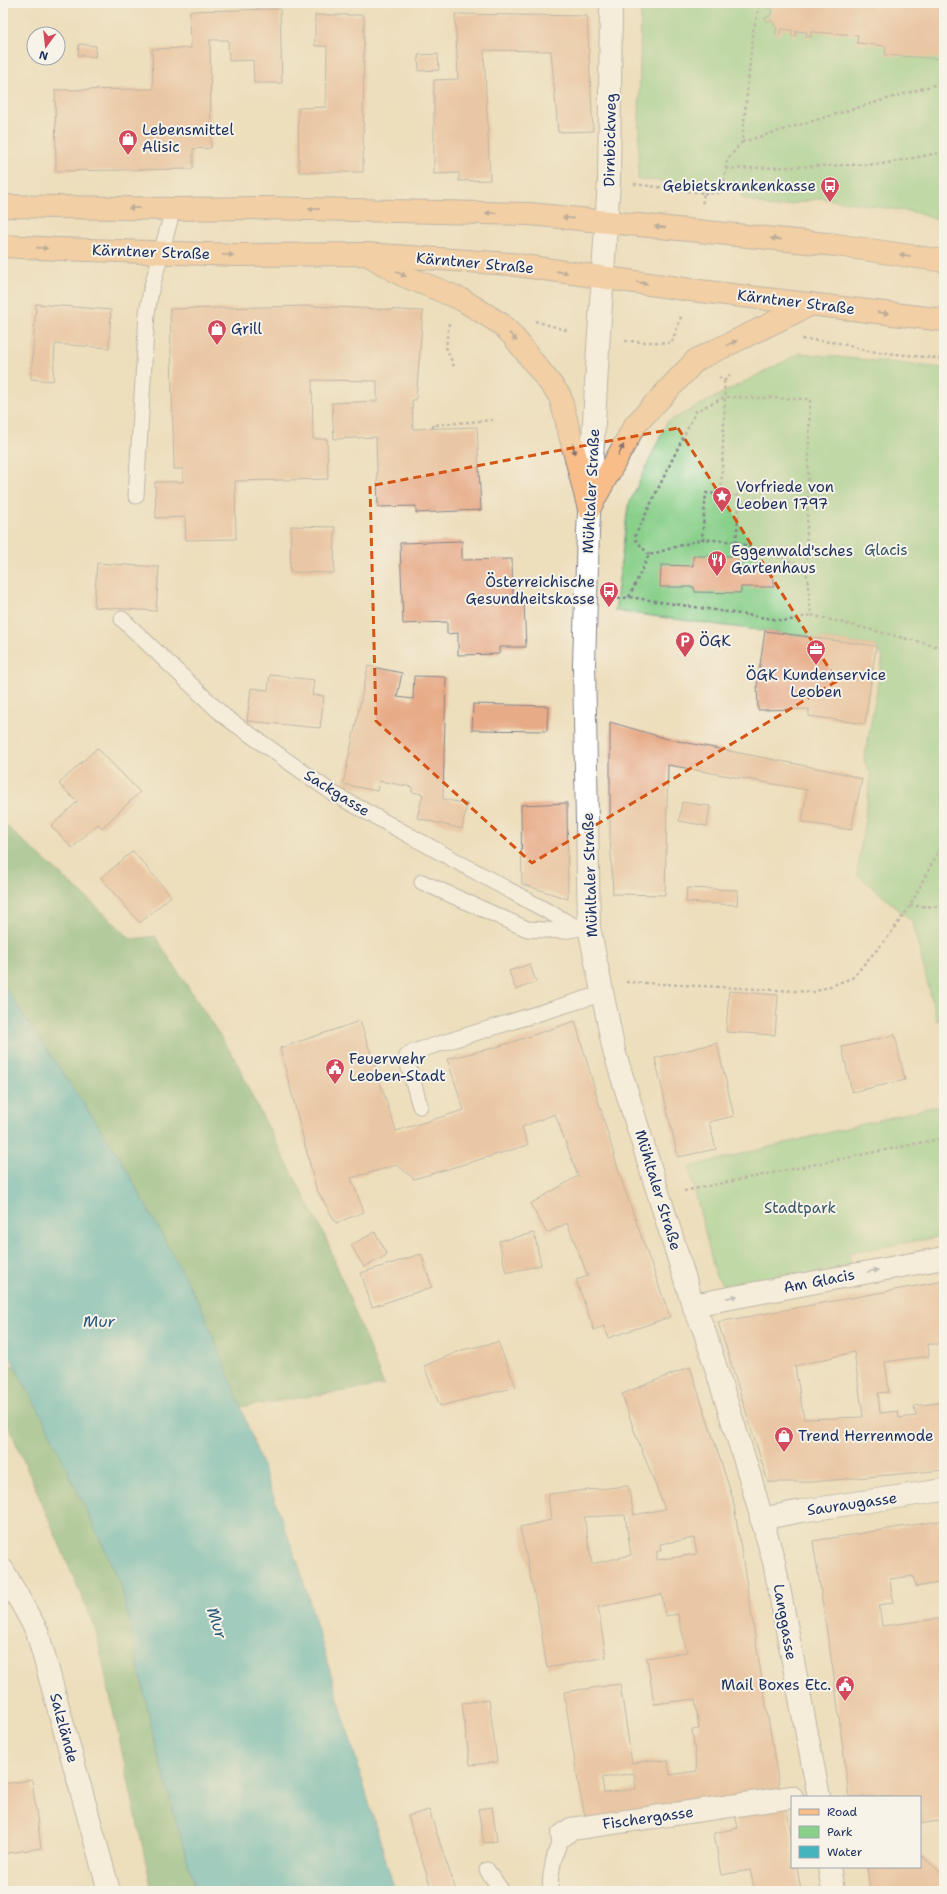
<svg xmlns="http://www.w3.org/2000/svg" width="947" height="1894" viewBox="0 0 947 1894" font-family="'Shantell Sans',sans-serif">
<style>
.green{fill:#89d08b;stroke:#528074}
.forest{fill:#6eb277;stroke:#44706a}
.water{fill:#45b4bd;stroke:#30728e}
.building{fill:#e7ab88;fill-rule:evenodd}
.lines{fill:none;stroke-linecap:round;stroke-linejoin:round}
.lane-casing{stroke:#84868d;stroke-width:17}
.street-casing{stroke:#84868d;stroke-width:24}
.primary-casing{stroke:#84868d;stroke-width:24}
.path{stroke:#84868d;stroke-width:2.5;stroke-dasharray:3 3;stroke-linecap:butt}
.lane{stroke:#fff;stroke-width:15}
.street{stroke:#fff;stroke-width:22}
.primary{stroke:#f8bd89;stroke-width:22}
.oneway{fill:#7e6f71}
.oneway2{fill:#8d97ae}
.marked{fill:none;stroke:#d45514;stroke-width:3;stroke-dasharray:8 5;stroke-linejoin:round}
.labels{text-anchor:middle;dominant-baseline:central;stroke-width:4;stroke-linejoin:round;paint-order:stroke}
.poi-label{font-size:15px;fill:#1b2f5e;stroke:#f7f3e8;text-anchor:start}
.street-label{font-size:15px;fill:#1b2f5e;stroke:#f7f3e8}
.park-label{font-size:15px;fill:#365769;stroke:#f7f3e8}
.water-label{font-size:16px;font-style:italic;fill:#28577a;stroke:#f7f3e8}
</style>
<rect width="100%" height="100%" fill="#f7f3e8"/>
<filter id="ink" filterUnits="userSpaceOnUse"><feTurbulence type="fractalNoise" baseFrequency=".025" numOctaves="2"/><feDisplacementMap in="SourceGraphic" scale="8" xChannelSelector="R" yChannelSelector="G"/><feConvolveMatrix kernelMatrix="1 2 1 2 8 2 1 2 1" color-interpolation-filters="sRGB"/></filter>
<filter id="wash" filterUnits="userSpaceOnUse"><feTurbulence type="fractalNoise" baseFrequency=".012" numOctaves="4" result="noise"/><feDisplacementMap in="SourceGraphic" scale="16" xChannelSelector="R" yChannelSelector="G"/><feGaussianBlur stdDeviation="0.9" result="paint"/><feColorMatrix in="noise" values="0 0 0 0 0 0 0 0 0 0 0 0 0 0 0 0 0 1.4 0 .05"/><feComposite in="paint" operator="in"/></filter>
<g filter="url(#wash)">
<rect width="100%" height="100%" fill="#eddebc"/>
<g class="green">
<path d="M 641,3 L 944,3 L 944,222 L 913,212 L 820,198 L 774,208 L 742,198 L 739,183 L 638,180 Z"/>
<path d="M 800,353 L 944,368 L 944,1020 L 937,1021 L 912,921 L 857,874 L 871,775 L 864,760 L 883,657 L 876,646 L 615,611 L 628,506 L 667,422 Z"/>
<path d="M 944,1104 L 944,1236 L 849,1253 L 851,1266 L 729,1289 L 716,1277 L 689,1167 Z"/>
</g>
<g class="forest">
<path d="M 3,823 L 96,906 L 131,939 L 155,936 L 237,1062 L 254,1100 L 325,1236 L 384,1385 L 241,1407 L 202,1309 L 119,1156 L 3,985 Z"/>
<path d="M 14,1365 L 43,1418 L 121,1584 L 157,1752 L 196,1891 L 152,1891 L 95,1627 L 3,1413 L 3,1367 Z"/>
</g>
<path class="water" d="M 3,985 L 119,1156 L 202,1309 L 241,1407 L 300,1569 L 395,1891 L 196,1891 L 157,1752 L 121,1584 L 43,1418 L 3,1345 Z"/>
<g id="blocks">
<g class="building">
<path d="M 768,3 L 773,6 L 776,3 L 944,3 L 944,56 L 943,59 L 885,55 L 886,46 L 857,43 L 858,35 L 811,32 L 811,37 L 806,37 L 807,32 L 796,31 L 796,36 L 792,36 L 792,30 L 782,29 L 778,36 L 775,33 L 777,29 L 771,20 L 767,22 L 765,18 L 770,16 L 772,9 L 767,7 Z"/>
<path d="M 280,9 L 282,83 L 254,83 L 253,60 L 229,61 L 228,40 L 210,40 L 211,148 L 193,149 L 193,169 L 56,171 L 55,90 L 153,89 L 152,49 L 191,48 L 190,11 Z"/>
<path d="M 455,14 L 587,16 L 593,131 L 558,132 L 551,51 L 484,50 L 490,180 L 459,181 L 459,173 L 434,174 L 434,80 L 458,79 Z"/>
<path d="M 315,15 L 364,15 L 363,172 L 299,172 L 298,108 L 326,107 L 327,46 L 315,46 Z"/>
<path d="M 79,44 L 96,46 L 95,57 L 78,55 Z"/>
<path d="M 438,54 L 439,70 L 419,71 L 418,55 Z"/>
<path d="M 36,304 L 111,310 L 109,348 L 55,344 L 53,381 L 31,379 Z"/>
<path d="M 310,306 L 423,311 L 416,400 L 412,400 L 413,429 L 477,427 L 481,510 L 416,513 L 416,506 L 378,507 L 376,437 L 334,439 L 332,403 L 377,401 L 377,381 L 312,380 L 313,439 L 327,439 L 328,479 L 235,481 L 236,539 L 186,540 L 185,517 L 156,518 L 155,482 L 183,482 L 183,469 L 174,469 L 170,309 Z"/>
<path d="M 291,526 L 335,527 L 334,573 L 290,572 Z"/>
<path d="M 462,541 L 462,560 L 512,559 L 513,602 L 524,602 L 526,647 L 499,647 L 499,654 L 458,655 L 458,633 L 447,634 L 447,622 L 403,624 L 400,543 Z"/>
<path d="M 693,556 L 740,556 L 740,568 L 774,568 L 774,587 L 741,587 L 741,593 L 695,592 L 694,587 L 660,587 L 661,565 L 693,566 Z"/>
<path d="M 97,563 L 159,567 L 156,611 L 94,607 Z"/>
<path d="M 765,631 L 876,646 L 865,724 L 809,716 L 809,709 L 758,710 L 757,685 Z"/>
<path d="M 368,666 L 402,673 L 397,697 L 413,699 L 414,676 L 446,677 L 443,799 L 467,804 L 462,829 L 417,818 L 423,794 L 412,792 L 412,787 L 379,781 L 377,791 L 343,784 Z"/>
<path d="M 270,675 L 314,680 L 312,695 L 324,696 L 320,728 L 247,721 L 251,688 L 268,690 Z"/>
<path d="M 473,704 L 548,706 L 547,731 L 472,730 Z"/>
<path d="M 610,722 L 668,739 L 837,772 L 862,779 L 851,830 L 802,822 L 807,790 L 668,765 L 665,895 L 613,894 L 610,835 Z"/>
<path d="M 97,748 L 140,792 L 102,828 L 98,824 L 72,848 L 51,826 L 77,802 L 59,784 Z"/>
<path d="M 682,802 L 710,806 L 707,826 L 679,821 Z"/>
<path d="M 567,803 L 568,899 L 522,884 L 521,805 Z"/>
<path d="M 133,851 L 171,896 L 140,923 L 101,878 Z"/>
<path d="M 687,888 L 738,890 L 737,905 L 686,902 Z"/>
<path d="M 530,964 L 536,982 L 516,990 L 509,971 Z"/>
<path d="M 729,991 L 778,995 L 775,1035 L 726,1032 Z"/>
<path d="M 360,1021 L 396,1131 L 464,1110 L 447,1059 L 497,1047 L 575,1021 L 621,1179 L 670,1317 L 608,1338 L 604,1326 L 594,1330 L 576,1280 L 588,1276 L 567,1223 L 547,1233 L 530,1204 L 578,1176 L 555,1114 L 522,1127 L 528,1145 L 414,1179 L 397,1165 L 351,1178 L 364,1212 L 336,1223 L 316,1188 L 280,1048 Z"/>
<path d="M 895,1035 L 905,1080 L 852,1092 L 842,1047 Z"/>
<path d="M 717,1043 L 734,1116 L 709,1122 L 716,1149 L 678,1157 L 655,1058 Z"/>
<path d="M 375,1232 L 387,1255 L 364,1267 L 351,1245 Z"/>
<path d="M 534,1233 L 541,1265 L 506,1273 L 499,1241 Z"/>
<path d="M 421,1254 L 432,1287 L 372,1307 L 361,1273 Z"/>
<path d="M 944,1281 L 944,1344 L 928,1344 L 929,1356 L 885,1362 L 889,1392 L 878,1393 L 880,1413 L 898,1411 L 899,1418 L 916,1416 L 914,1406 L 944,1402 L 944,1470 L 812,1482 L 768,1482 L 718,1322 ZM 854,1352 L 863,1417 L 804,1419 L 795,1366 Z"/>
<path d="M 498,1342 L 516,1387 L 440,1406 L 424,1366 L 462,1350 Z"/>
<path d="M 690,1367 L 733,1499 L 780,1792 L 586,1821 L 578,1782 L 564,1692 L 620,1684 L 632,1763 L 653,1760 L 668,1761 L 670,1775 L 697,1771 L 692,1730 L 699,1729 L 695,1699 L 654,1704 L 647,1658 L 687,1652 L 678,1614 L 665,1616 L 662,1594 L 598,1607 L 606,1657 L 547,1668 L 539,1617 L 520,1527 L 551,1520 L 548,1494 L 628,1486 L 634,1515 L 665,1509 L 635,1433 L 622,1394 ZM 625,1515 L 631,1555 L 592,1564 L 584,1517 ZM 694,1538 L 697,1554 L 657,1560 L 657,1551 L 661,1551 L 660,1544 ZM 634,1773 L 636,1789 L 604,1793 L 602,1778 Z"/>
<path d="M 944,1520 L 944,1582 L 916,1587 L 913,1576 L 890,1579 L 893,1603 L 879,1605 L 882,1626 L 944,1618 L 944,1662 L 938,1663 L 944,1710 L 944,1820 L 920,1824 L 920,1797 L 849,1797 L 834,1677 L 813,1541 Z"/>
<path d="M 489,1700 L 497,1762 L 470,1765 L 462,1703 Z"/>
<path d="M 32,1780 L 41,1848 L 3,1854 L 3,1784 Z"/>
<path d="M 786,1805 L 792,1839 L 792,1867 L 797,1867 L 801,1891 L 755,1891 L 750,1870 L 721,1875 L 714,1833 L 738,1828 L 735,1814 Z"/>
<path d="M 492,1807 L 497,1841 L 484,1843 L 478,1809 Z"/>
<path d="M 429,1810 L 456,1891 L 432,1891 L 408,1816 Z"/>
<path d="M 920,1854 L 941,1873 L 944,1872 L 944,1891 L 870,1891 L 867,1867 L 920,1867 Z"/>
</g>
</g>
</g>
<g filter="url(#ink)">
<use href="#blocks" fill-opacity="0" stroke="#84868d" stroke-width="1"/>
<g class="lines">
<g class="lane-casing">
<g id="lane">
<path d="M 136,496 L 147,313 L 151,290 L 173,209"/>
<path d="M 122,619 L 224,716 L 334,794 L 578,928"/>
<path d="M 422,882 L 527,929 L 563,931 L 580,928"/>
<path d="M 420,1106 L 407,1061 L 407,1056 L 413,1052 L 601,994"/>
<path d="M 487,1870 L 502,1891"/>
<path d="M 550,1891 C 550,1871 554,1854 562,1836"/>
</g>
</g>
<g class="street-casing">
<g id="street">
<path d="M 611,3 L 609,181 L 598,349 L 588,532 L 584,664 L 589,927 L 614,1051 L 693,1305 L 704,1330 L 750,1477 L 774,1562 L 819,1797"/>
<path d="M 693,1305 L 944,1258"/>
<path d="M 761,1519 L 801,1511 L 944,1490"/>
<path d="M 3,1570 L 37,1631 L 109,1891"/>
<path d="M 562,1836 L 571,1829 L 792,1797"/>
<path d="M 829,1867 L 833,1891"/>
</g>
</g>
<g class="primary-casing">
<g id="primary">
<path d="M 3,206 L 173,209 L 265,208 L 530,214 L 836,245 L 944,261"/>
<path d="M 3,246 L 59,249 L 237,255 L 367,254 L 510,264 L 691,290 L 944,320"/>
<path d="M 372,257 L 402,275 L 461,299 L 501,324 L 513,336 L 560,396 L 589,509"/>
<path d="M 589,509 L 635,425 L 696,360 L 812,304"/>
</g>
</g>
<g class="path">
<path d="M 742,142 L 944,82"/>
<path d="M 726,169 L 882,164 L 944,152"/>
<path d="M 634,184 L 704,193 L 702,206"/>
<path d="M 704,193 L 722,193 L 727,160 L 742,142 L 753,32 L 760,3"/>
<path d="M 535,321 L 569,331"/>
<path d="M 449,323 L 446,347 L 455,369"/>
<path d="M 802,339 L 839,343 L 868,351 L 944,359"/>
<path d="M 625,341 L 673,343"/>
<path d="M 672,342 L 682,314"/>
<path d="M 719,377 L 724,381 L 725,397 L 721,494"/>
<path d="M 724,381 L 732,373"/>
<path d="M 433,428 L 433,425 L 494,420"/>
<path d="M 736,542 L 740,496 L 706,493 L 702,539 L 736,542 L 806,567"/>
<path d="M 649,555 L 634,538 L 696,411 L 725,397 L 810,399 L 806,567 L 811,615 L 944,648"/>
<path d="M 629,597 L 649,555 L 702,539"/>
<path d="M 612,600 L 629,597 L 786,621 L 811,615"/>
<path d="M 910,906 L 944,907"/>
<path d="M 626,982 L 814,992 L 852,978 L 888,937 L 910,906 L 944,840"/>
<path d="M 684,1191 L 944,1138"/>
</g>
<use href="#lane" class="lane"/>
<use href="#street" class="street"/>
<use href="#primary" class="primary"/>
</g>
<defs><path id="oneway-solid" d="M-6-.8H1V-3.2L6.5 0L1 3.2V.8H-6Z"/></defs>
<g class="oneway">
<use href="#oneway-solid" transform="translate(134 208) rotate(-179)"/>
<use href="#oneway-solid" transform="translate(314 209) rotate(-179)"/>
<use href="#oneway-solid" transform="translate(491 213) rotate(-179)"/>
<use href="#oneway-solid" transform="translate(568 218) rotate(-174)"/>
<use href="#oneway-solid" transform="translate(660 227) rotate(-174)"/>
<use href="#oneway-solid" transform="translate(776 239) rotate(-174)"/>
<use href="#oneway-solid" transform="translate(42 248) rotate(4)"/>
<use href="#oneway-solid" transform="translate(228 255) rotate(2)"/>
<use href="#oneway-solid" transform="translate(905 255) rotate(-171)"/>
<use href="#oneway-solid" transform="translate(562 272) rotate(8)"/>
<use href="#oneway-solid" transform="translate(401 274) rotate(27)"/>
<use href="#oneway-solid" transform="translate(642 283) rotate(8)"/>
<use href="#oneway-solid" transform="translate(883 313) rotate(7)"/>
<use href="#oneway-solid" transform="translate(513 337) rotate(48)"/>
<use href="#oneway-solid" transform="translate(732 343) rotate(-25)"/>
<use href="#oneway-solid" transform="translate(574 449) rotate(75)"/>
<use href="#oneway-solid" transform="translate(621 450) rotate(-62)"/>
</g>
<g class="oneway2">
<use href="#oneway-solid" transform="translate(873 1271) rotate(-11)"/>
<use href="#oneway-solid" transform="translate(732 1297) rotate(-11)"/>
</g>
</g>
<path d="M0 0H947V1894H0ZM 678,428 L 837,681 L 532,863 L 376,721 L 370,486 Z" fill="#eddebc" fill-opacity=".55" fill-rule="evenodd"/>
<path class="marked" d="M 678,428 L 837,681 L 532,863 L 376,721 L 370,486 Z"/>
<defs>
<g id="shop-pin" transform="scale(1)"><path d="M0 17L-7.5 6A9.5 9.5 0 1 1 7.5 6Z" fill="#d1495b" stroke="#f7f3e8"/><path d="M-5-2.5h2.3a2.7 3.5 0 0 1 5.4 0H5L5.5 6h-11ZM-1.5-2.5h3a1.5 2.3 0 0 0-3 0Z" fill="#fff"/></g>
<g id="bus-pin" transform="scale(1)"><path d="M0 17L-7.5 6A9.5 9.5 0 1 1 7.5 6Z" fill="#d1495b" stroke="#f7f3e8"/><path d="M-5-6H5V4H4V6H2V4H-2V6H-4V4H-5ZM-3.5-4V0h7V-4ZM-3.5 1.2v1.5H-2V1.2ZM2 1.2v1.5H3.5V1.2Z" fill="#fff"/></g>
<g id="sight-pin" transform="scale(1)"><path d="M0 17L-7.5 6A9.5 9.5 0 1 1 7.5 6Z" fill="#d1495b" stroke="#f7f3e8"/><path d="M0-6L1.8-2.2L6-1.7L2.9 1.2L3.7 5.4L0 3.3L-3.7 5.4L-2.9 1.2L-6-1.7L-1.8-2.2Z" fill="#fff"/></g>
<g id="restaurant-pin" transform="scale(1)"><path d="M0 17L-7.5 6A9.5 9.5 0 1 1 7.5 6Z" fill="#d1495b" stroke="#f7f3e8"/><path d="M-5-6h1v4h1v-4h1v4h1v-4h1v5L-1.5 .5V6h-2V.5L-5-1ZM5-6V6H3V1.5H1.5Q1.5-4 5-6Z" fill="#fff"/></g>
<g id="parking-pin" transform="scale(1)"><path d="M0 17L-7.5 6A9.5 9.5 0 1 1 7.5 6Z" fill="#d1495b" stroke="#f7f3e8"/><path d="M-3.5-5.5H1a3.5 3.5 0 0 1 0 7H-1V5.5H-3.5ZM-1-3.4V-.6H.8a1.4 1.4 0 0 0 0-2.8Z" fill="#fff"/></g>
<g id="office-pin" transform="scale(1)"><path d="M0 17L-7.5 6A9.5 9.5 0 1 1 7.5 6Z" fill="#d1495b" stroke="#f7f3e8"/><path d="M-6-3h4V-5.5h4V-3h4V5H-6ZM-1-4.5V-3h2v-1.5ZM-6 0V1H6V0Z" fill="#fff"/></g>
<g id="civic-pin" transform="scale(1)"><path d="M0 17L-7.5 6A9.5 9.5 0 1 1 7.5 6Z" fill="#d1495b" stroke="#f7f3e8"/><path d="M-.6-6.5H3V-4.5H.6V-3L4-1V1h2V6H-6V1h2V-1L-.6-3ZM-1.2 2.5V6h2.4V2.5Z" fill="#fff"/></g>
</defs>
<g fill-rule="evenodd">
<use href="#shop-pin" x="128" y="139"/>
<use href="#bus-pin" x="830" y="186"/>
<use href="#shop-pin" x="217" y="329"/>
<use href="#sight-pin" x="722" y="496"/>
<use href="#restaurant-pin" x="717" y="560"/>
<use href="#bus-pin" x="609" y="591"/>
<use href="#parking-pin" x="685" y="641"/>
<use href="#office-pin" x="816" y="649"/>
<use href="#civic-pin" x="335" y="1068"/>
<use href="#shop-pin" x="784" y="1436"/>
<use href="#civic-pin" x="845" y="1685"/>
</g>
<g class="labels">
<g class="poi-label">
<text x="142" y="130">Lebensmittel<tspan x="142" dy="17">Alisic</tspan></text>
<text x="816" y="186" text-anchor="end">Gebietskrankenkasse</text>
<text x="231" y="329">Grill</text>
<text x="736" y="487">Vorfriede von<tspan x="736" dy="17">Leoben 1797</tspan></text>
<text x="731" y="551">Eggenwald'sches<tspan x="731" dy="17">Gartenhaus</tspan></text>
<text x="595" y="582" text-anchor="end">Österreichische<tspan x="595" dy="17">Gesundheitskasse</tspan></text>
<text x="699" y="641">ÖGK</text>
<text x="816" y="675" text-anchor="middle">ÖGK Kundenservice<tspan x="816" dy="17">Leoben</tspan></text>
<text x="349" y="1059">Feuerwehr<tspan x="349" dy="17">Leoben-Stadt</tspan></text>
<text x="798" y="1436">Trend Herrenmode</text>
<text x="831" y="1685" text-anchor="end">Mail Boxes Etc.</text>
</g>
<g class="street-label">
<text transform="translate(610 140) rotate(-89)">Dirnböckweg</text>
<text transform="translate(151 252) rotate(2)">Kärntner Straße</text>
<text transform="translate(475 263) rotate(5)">Kärntner Straße</text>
<text transform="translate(796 302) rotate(7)">Kärntner Straße</text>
<text transform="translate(591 491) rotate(-87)">Mühltaler Straße</text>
<text transform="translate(337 793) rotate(32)">Sackgasse</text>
<text transform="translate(590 875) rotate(-92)">Mühltaler Straße</text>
<text transform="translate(658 1190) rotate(73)">Mühltaler Straße</text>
<text transform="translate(819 1281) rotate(-11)">Am Glacis</text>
<text transform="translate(852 1504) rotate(-8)">Sauraugasse</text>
<text transform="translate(785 1622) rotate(80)">Langgasse</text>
<text transform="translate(64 1728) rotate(75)">Salzlände</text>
<text transform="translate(648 1818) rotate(-8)">Fischergasse</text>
</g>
<g class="park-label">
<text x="886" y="550">Glacis</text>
<text x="800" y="1208">Stadtpark</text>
</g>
<g class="water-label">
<text x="99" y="1321">Mur</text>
<text transform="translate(217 1623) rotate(72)">Mur</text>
</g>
</g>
<rect width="947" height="1894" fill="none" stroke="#f7f3e8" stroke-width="16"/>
<rect x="791" y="1796" width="130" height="72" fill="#f7f3e8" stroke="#9fa5b1"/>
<rect x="799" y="1809" width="20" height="6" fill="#f8bd89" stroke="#9fa5b1"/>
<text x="827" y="1816" font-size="12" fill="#1b2f5e">Road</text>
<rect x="799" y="1826" width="20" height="12" fill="#89d08b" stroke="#9fa5b1"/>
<text x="827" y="1836" font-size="12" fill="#1b2f5e">Park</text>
<rect x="799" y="1846" width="20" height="12" fill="#45b4bd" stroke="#9fa5b1"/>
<text x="827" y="1856" font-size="12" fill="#1b2f5e">Water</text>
<g transform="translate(46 46) rotate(195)"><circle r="19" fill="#f7f3e8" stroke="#9fa5b1"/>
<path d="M0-3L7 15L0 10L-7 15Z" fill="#d1495b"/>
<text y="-6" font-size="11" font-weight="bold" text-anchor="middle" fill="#1b2f5e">N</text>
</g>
</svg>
